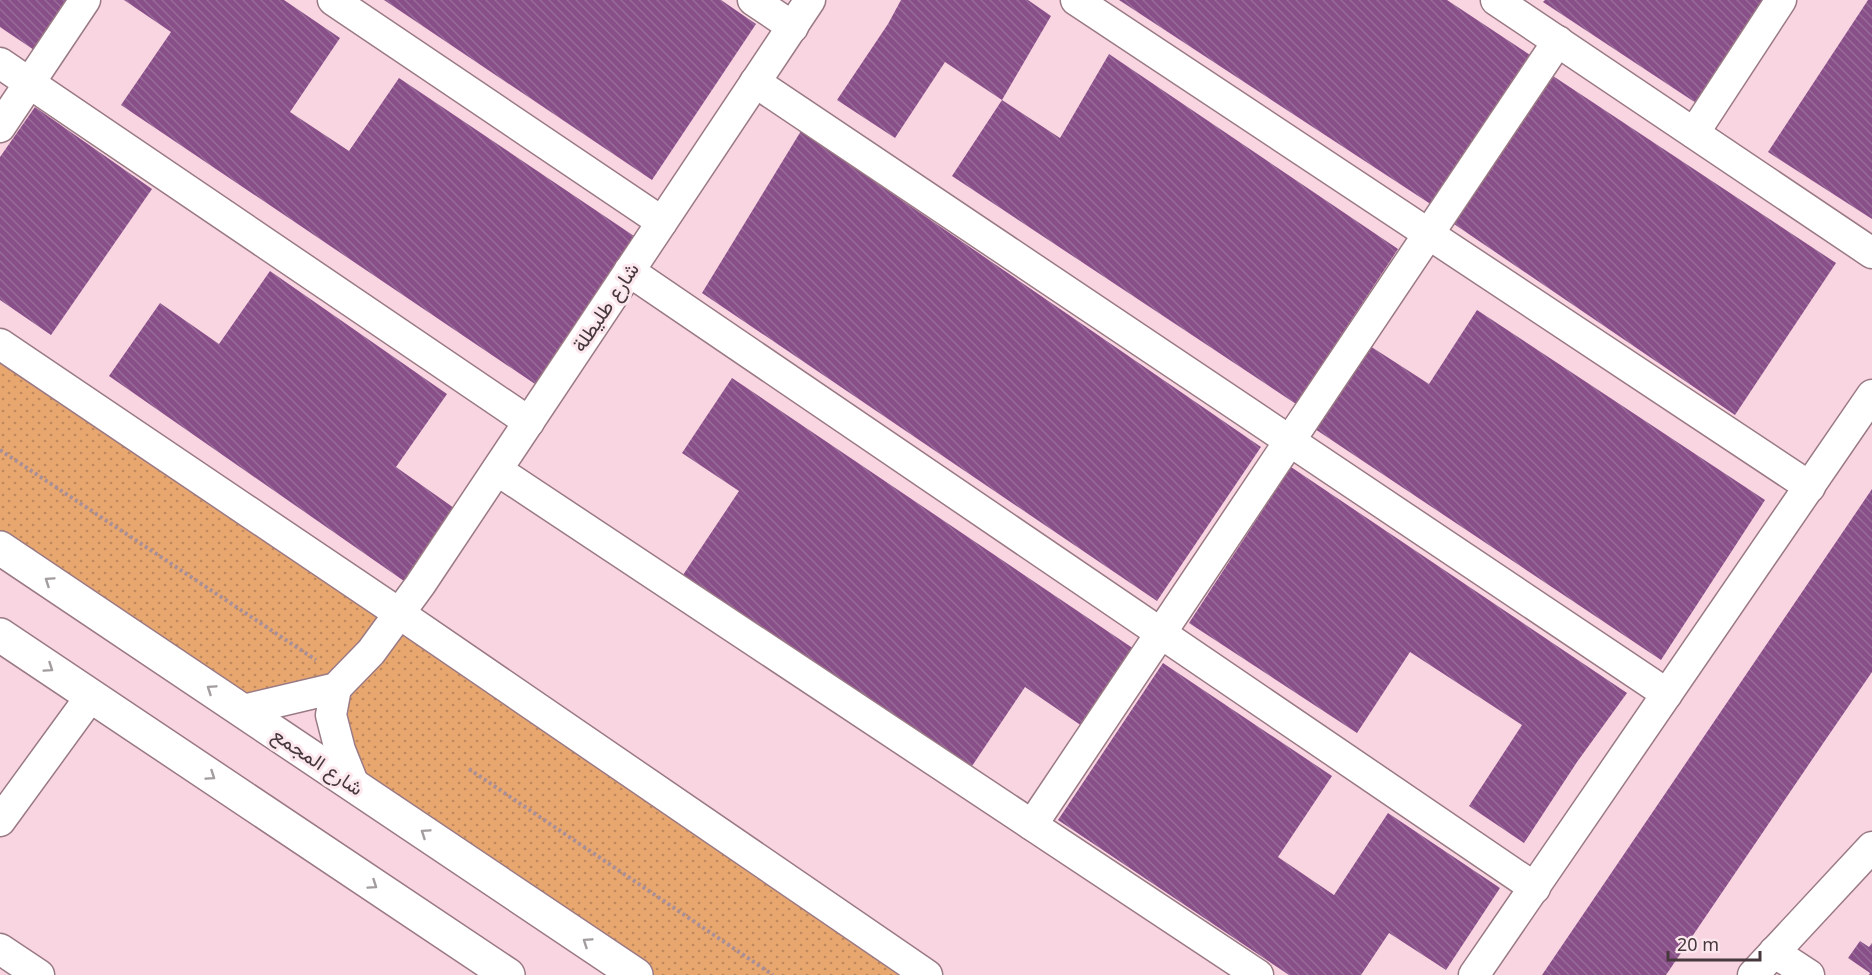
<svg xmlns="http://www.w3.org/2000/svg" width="1872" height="975" viewBox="0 0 1872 975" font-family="'Noto Sans',Vazirmatn,sans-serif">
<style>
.grass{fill:url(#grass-dots)}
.building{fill:url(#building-back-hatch)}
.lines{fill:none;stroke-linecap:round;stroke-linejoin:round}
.street-casing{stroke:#9a7a84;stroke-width:33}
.secondary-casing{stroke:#9a7a84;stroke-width:36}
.path{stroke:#a98f97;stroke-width:4;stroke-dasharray:3 3;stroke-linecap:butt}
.street{stroke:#fff;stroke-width:30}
.secondary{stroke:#fff;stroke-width:33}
.oneway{stroke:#a29c9e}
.labels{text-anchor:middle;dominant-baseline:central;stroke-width:6;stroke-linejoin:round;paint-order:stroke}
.street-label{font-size:20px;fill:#46383c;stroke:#fce7ed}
</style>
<defs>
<pattern id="grass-dots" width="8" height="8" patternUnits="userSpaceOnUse" patternTransform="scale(1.5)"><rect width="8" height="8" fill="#e9a770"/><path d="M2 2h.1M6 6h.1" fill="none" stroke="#bf895d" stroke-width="1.8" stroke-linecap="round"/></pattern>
<pattern id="building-back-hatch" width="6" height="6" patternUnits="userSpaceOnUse" patternTransform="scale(1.5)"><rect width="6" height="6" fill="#884f89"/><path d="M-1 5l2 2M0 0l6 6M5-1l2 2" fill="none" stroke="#986c98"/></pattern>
</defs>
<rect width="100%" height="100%" fill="#f8d5e0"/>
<g class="grass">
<path d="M 0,345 L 394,617 L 333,684 L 243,704 L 0,540 Z"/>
<path d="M 400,614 L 927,975 L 636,975 L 354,785 L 336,688 Z"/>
</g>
<g class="building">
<path d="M 0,0 L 74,0 L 37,52 L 0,27 Z"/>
<path d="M 124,0 L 284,0 L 340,38 L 290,112 L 349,151 L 399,78 L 637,238 L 538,386 L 121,105 L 171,32 Z"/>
<path d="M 384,0 L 721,0 L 756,24 L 652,180 Z"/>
<path d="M 901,0 L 1028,0 L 1051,16 L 1002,100 L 1060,138 L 1109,54 L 1398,249 L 1296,404 L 952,176 L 1002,100 L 945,62 L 895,138 L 837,100 L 888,24 Z"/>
<path d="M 1119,0 L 1447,0 L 1530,55 L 1432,205 Z"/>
<path d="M 1545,0 L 1764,0 L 1696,103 L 1543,2 Z"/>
<path d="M 1868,0 L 1872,0 L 1872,219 L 1768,152 Z"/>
<path d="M 1553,76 L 1836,263 L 1735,415 L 1454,224 Z"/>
<path d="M 35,107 L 152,189 L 51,335 L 0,300 L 0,157 Z"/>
<path d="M 801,131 L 1261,447 L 1157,601 L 702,293 Z"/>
<path d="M 270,271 L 447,394 L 396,467 L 454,508 L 404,581 L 109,376 L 160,303 L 219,344 Z"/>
<path d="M 1477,310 L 1765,500 L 1661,660 L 1315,429 L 1370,346 L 1429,384 Z"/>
<path d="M 732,378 L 1134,649 L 1082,726 L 1025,687 L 970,769 L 683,575 L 739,491 L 682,453 Z"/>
<path d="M 1291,467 L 1627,693 L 1577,762 L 1524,843 L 1469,806 L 1522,725 L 1410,652 L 1357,733 L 1189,623 Z"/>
<path d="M 1872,489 L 1872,672 L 1824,742 L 1666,975 L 1542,975 Z"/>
<path d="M 1163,663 L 1332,776 L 1278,857 L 1334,895 L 1388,813 L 1500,888 L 1446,970 L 1389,933 L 1361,975 L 1289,975 L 1058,820 Z"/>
<path d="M 1860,941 L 1869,947 L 1872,943 L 1872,975 L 1869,975 L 1870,973 L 1848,958 Z"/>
</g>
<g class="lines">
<g class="street-casing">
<g id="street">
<path d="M 333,0 L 662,222"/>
<path d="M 753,0 L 793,27"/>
<path d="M 1076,0 L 1810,487"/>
<path d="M 1496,0 L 1872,253"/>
<path d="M 0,63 L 529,422"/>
<path d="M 755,82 L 1667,694"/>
<path d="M 0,127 L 85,0"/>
<path d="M 1694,133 L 1781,0"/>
<path d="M 629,271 L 1535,888"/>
<path d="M 0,344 L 400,614 L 927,975"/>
<path d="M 497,470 L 1258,975"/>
<path d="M 336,688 L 331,715 L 340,750 L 354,785"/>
<path d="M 243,710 L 336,688 L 371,652 L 420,585 L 810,0"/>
<path d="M 0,821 L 91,696"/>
<path d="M 1032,825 L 1558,41"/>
<path d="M 0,949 L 39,975"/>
<path d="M 1774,952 L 1809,975"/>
<path d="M 1474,975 L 1872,395"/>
<path d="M 1753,975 L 1872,847"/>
</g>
</g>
<g class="secondary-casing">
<g id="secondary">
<path d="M 0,548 L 636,975"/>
<path d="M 0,635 L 508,975"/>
</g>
</g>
<g class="path">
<path d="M 0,450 L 316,660"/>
<path d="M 469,769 L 773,975"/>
</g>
<use href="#street" class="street"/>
<use href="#secondary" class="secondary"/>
</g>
<defs><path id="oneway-chevron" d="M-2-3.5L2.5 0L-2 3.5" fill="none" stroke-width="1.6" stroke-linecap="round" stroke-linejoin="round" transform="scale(1.5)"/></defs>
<g class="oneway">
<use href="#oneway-chevron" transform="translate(49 581) rotate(-146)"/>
<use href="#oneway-chevron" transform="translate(49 668) rotate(34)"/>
<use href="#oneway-chevron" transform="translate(211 689) rotate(-146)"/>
<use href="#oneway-chevron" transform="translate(211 776) rotate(34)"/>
<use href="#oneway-chevron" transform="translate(425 833) rotate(-146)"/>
<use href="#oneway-chevron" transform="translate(373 885) rotate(34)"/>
<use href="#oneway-chevron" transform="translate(587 942) rotate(-146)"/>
</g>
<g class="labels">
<g class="street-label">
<text transform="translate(605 307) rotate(-56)">شارع طليطلة</text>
<text transform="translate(318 761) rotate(34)">شارع المجمع</text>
</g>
</g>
<path d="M1668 951v9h92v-9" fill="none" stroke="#46383c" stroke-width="3"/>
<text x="1677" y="951" font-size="18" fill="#46383c" stroke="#fce7ed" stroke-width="4.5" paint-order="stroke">20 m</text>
</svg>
